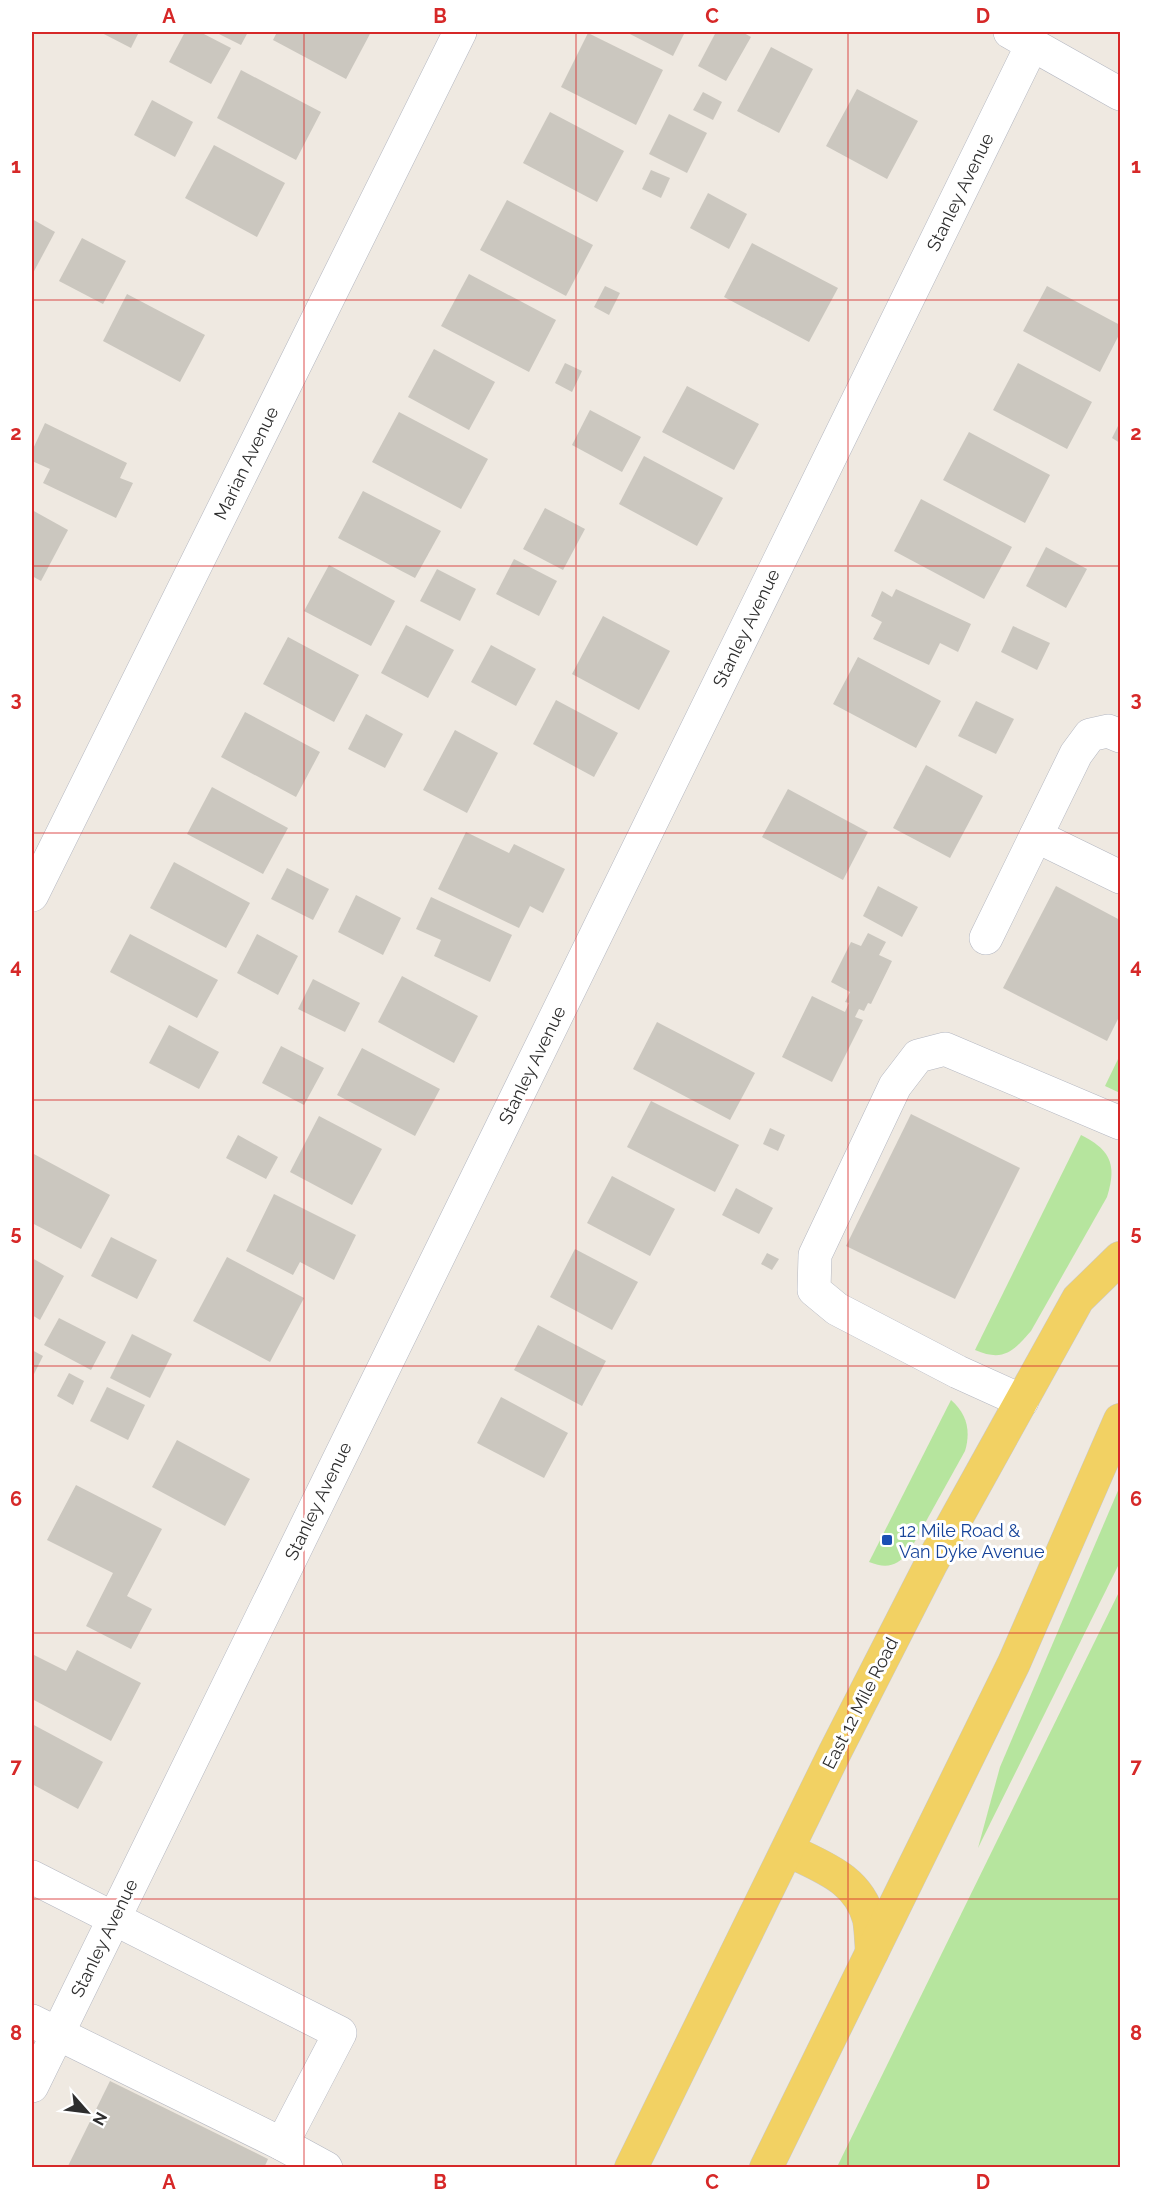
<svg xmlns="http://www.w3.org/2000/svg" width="1152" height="2199" viewBox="0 0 1152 2199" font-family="Raleway,sans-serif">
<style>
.green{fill:#b6e59e}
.building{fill:#cbc7bf}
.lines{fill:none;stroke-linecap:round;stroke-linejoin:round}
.minor-casing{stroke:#b4b7c1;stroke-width:34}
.major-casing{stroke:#c9c9c9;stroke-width:34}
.minor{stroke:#fff;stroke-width:33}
.major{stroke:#f2d163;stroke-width:33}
.grid{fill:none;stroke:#d62828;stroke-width:1.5;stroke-opacity:0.55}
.transit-dot{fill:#1a4fb4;stroke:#fff;stroke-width:2}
.labels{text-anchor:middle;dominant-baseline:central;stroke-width:6;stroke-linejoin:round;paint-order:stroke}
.street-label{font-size:18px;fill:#2e2e2e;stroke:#fff}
.transit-label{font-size:18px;fill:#164399;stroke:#fff;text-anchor:start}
.neatline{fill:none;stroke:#d62828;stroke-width:2}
.grid-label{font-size:20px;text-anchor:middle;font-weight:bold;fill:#d62828}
</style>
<rect width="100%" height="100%" fill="#efe9e1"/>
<g class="green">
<path d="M 1120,1055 L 1120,1093 L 1105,1086 Z"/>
<path d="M 1081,1135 C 1111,1150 1117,1165 1107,1197 L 1031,1331 C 1013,1352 1003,1362 975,1350 Z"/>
<path d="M 951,1400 C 967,1414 971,1431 965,1451 L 909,1552 C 897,1566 887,1569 869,1562 Z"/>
<path d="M 1120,1486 L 1120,1562 L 978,1848 L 1000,1767 Z"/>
<path d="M 1120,1590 L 1120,2167 L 837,2167 Z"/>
</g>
<g class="building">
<path d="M 100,32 L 139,32 L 131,48 Z"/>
<path d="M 185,32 L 200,32 L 231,48 L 211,84 L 169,62 Z"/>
<path d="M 215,32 L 248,32 L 241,45 Z"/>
<path d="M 277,32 L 371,32 L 346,79 L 273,40 Z"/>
<path d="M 626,32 L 685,32 L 673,56 Z"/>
<path d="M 716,32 L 742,32 L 751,37 L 726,81 L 698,66 Z"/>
<path d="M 588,33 L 663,70 L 636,125 L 561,87 Z"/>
<path d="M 771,47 L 813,69 L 779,133 L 737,111 Z"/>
<path d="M 241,70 L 321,112 L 296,160 L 217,118 Z"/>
<path d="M 857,89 L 918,121 L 887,179 L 826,146 Z"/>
<path d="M 703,92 L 722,102 L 713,120 L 693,110 Z"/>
<path d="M 152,100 L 193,122 L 175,157 L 134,135 Z"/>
<path d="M 550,112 L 624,151 L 597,202 L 523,163 Z"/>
<path d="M 669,114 L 707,133 L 687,173 L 649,154 Z"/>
<path d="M 214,145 L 285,183 L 257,237 L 185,198 Z"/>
<path d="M 651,170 L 670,178 L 661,198 L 642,189 Z"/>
<path d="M 708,193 L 747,214 L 729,249 L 690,228 Z"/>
<path d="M 507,200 L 593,245 L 566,296 L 480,250 Z"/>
<path d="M 32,219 L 55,232 L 32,275 Z"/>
<path d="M 82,238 L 126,261 L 103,304 L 59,281 Z"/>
<path d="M 752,243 L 838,288 L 809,342 L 724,297 Z"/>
<path d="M 469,274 L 556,320 L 529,372 L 441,326 Z"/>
<path d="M 605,286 L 620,293 L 609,315 L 594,307 Z"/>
<path d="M 1047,286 L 1120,325 L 1120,333 L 1100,372 L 1023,331 Z"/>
<path d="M 127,294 L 205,335 L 180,382 L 103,341 Z"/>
<path d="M 434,349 L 495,382 L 469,430 L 408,397 Z"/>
<path d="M 565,363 L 582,371 L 572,392 L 555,383 Z"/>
<path d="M 1018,363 L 1092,402 L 1067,449 L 993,410 Z"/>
<path d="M 687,386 L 759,424 L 734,470 L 662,432 Z"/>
<path d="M 590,410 L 641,437 L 622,472 L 572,445 Z"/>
<path d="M 399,412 L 488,459 L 461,509 L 372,462 Z"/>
<path d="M 1120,422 L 1120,443 L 1112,438 Z"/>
<path d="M 45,423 L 127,463 L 120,478 L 133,483 L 116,518 L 43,483 L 50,469 L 32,461 L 32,451 Z"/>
<path d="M 969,432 L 1050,475 L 1025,523 L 943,480 Z"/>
<path d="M 644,456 L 723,498 L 697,546 L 619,504 Z"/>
<path d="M 363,491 L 441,531 L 415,578 L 338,538 Z"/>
<path d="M 921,499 L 1012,547 L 984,599 L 894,551 Z"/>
<path d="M 545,508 L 585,529 L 563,570 L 523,549 Z"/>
<path d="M 32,510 L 68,530 L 41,581 L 32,576 Z"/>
<path d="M 1046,547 L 1087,569 L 1066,608 L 1026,586 Z"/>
<path d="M 514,559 L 557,581 L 539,616 L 496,594 Z"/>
<path d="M 329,565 L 395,601 L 371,646 L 304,611 Z"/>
<path d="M 437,569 L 476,589 L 460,621 L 420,601 Z"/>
<path d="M 896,589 L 971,624 L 958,652 L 940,643 L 929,665 L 873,639 L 882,622 L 871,616 L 882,591 L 892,597 Z"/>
<path d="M 603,616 L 670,651 L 639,710 L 572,674 Z"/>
<path d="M 406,625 L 454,650 L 428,698 L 381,673 Z"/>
<path d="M 1013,626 L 1050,643 L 1037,670 L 1001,652 Z"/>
<path d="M 288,637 L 359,675 L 334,722 L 263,684 Z"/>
<path d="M 491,645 L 536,669 L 516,706 L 471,682 Z"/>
<path d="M 858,657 L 941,701 L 916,748 L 833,704 Z"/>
<path d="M 556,700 L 618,733 L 594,777 L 533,744 Z"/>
<path d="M 976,701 L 1014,719 L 996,754 L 958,736 Z"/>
<path d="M 245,712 L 320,752 L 296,797 L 221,757 Z"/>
<path d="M 366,714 L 403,734 L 385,768 L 348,749 Z"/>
<path d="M 455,730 L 498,753 L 467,813 L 423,790 Z"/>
<path d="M 926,765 L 983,796 L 950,858 L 893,828 Z"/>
<path d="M 212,787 L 288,828 L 263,874 L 187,834 Z"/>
<path d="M 788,789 L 868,832 L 843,880 L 762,837 Z"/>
<path d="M 466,832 L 509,853 L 514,844 L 565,869 L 543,913 L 530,906 L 519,928 L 438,889 Z"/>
<path d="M 174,862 L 250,903 L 226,948 L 150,908 Z"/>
<path d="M 287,868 L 329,889 L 313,920 L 271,899 Z"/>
<path d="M 878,886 L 918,907 L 902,937 L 863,916 Z"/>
<path d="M 1056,886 L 1120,920 L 1120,1015 L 1107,1041 L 1003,988 Z"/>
<path d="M 356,895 L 401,918 L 383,955 L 338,932 Z"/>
<path d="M 431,897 L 512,935 L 490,982 L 434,956 L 441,940 L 416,929 Z"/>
<path d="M 868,933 L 886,942 L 879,955 L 892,961 L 871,1004 L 868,1003 L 864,1011 L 859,1009 L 855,1017 L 863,1020 L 832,1082 L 782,1057 L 812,996 L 845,1012 L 849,1003 L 845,1002 L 850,992 L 831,982 L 851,942 L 861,946 Z"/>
<path d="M 130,934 L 218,980 L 197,1018 L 110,972 Z"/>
<path d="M 257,934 L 298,956 L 278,995 L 237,973 Z"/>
<path d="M 402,976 L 478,1016 L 454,1063 L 378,1022 Z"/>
<path d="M 313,979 L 360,1003 L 345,1032 L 298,1009 Z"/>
<path d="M 657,1022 L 755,1073 L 730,1120 L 633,1069 Z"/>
<path d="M 169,1025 L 219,1052 L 199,1089 L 149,1063 Z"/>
<path d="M 281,1046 L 324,1068 L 304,1105 L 262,1083 Z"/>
<path d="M 362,1048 L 440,1089 L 415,1136 L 337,1095 Z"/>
<path d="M 651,1101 L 739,1145 L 715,1192 L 627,1147 Z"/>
<path d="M 911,1114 L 1020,1168 L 955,1299 L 846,1246 Z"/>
<path d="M 319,1116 L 382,1149 L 352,1205 L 290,1172 Z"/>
<path d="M 770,1128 L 785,1135 L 778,1151 L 763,1144 Z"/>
<path d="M 238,1135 L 278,1157 L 266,1179 L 226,1158 Z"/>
<path d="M 32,1153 L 110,1195 L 81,1249 L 32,1223 Z"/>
<path d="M 612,1176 L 675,1209 L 650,1256 L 587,1223 Z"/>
<path d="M 736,1188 L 773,1208 L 759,1234 L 722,1215 Z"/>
<path d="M 274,1194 L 356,1235 L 334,1280 L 300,1262 L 293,1275 L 246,1251 Z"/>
<path d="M 111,1237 L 157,1260 L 137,1299 L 91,1276 Z"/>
<path d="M 575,1249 L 638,1282 L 612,1330 L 550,1297 Z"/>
<path d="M 767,1253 L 779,1259 L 772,1270 L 761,1264 Z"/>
<path d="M 227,1257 L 304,1298 L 270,1362 L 193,1321 Z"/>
<path d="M 32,1258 L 64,1276 L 40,1320 L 32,1315 Z"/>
<path d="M 59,1318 L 106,1342 L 91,1370 L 44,1345 Z"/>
<path d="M 538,1325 L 606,1361 L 582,1406 L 514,1370 Z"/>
<path d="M 132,1334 L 172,1354 L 150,1398 L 110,1378 Z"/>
<path d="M 32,1350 L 43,1356 L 32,1378 Z"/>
<path d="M 69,1373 L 84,1381 L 73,1405 L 57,1396 Z"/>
<path d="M 107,1387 L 145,1405 L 128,1440 L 90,1421 Z"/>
<path d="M 501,1397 L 568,1433 L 544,1478 L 477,1443 Z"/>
<path d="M 177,1440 L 250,1479 L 225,1526 L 152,1487 Z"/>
<path d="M 76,1485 L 162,1529 L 127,1596 L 152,1609 L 131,1649 L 86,1626 L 113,1573 L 47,1540 Z"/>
<path d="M 77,1650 L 141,1683 L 111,1741 L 32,1699 L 32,1654 L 66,1671 Z"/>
<path d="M 32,1724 L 103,1762 L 78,1809 L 32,1784 Z"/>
<path d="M 110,2081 L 268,2159 L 264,2168 L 67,2168 Z"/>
</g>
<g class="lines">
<g class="minor-casing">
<g id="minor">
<path d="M 1010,32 L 1120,94"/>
<path d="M 1036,836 L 1120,877"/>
<path d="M 32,895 L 460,32"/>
<path d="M 986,938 L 1076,754 L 1090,735 L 1108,731 L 1120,736"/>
<path d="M 1022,1401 L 958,1372 L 837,1309 L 814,1290 L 815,1255 L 895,1086 L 918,1056 L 945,1049 L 1120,1123"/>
<path d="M 32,1877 L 340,2033 L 282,2144"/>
<path d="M 32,2021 L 282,2144 L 326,2168"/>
<path d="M 32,2086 L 1033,43"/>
</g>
</g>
<g class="major-casing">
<g id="major">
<path d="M 788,1850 C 822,1867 858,1878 869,1919 C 871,1930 871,1941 872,1952"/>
<path d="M 631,2168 L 835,1752 L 931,1564 L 1078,1299 L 1120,1258"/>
<path d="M 766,2168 L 1014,1663 L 1120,1420"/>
</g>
</g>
<use href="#minor" class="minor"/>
<use href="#major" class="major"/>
</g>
<path class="grid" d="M 304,32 L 304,2168M 576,32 L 576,2168M 848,32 L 848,2168M 32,300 L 1120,300M 32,566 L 1120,566M 32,833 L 1120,833M 32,1100 L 1120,1100M 32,1366 L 1120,1366M 32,1633 L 1120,1633M 32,1899 L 1120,1899"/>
<rect class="transit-dot" x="881" y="1534" width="12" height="12" rx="3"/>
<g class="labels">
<g class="street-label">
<text transform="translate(960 192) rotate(-64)">Stanley Avenue</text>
<text transform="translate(246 463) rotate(-64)">Marian Avenue</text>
<text transform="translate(746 628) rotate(-64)">Stanley Avenue</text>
<text transform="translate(532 1065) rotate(-64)">Stanley Avenue</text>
<text transform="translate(318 1501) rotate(-64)">Stanley Avenue</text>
<text transform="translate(860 1703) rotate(-63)">East 12 Mile Road</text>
<text transform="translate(104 1938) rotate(-64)">Stanley Avenue</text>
</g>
<g class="transit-label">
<text x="899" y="1530">12 Mile Road &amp;<tspan x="899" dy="21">Van Dyke Avenue</tspan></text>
</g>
</g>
<rect width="1152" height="2199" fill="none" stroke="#ffffff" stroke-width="66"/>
<g transform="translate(87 2112) rotate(118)" stroke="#ffffff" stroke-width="4.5" paint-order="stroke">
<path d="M0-4.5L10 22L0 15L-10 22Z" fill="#2e2e2e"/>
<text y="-9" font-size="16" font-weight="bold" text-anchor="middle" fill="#2e2e2e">N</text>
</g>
<rect x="33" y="33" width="1086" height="2133" class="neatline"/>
<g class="grid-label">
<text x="169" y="23">A</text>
<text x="440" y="23">B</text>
<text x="712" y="23">C</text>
<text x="983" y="23">D</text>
<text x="16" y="173">1</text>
<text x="1136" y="173">1</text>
<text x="16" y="440">2</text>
<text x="1136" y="440">2</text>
<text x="16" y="706">3</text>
<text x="1136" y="706">3</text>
<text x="16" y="973">4</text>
<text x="1136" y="973">4</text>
<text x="16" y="1240">5</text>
<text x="1136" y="1240">5</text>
<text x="16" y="1506">6</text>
<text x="1136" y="1506">6</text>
<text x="16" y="1773">7</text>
<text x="1136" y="1773">7</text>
<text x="16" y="2040">8</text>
<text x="1136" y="2040">8</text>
<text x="169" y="2189">A</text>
<text x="440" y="2189">B</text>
<text x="712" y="2189">C</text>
<text x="983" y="2189">D</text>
</g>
</svg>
